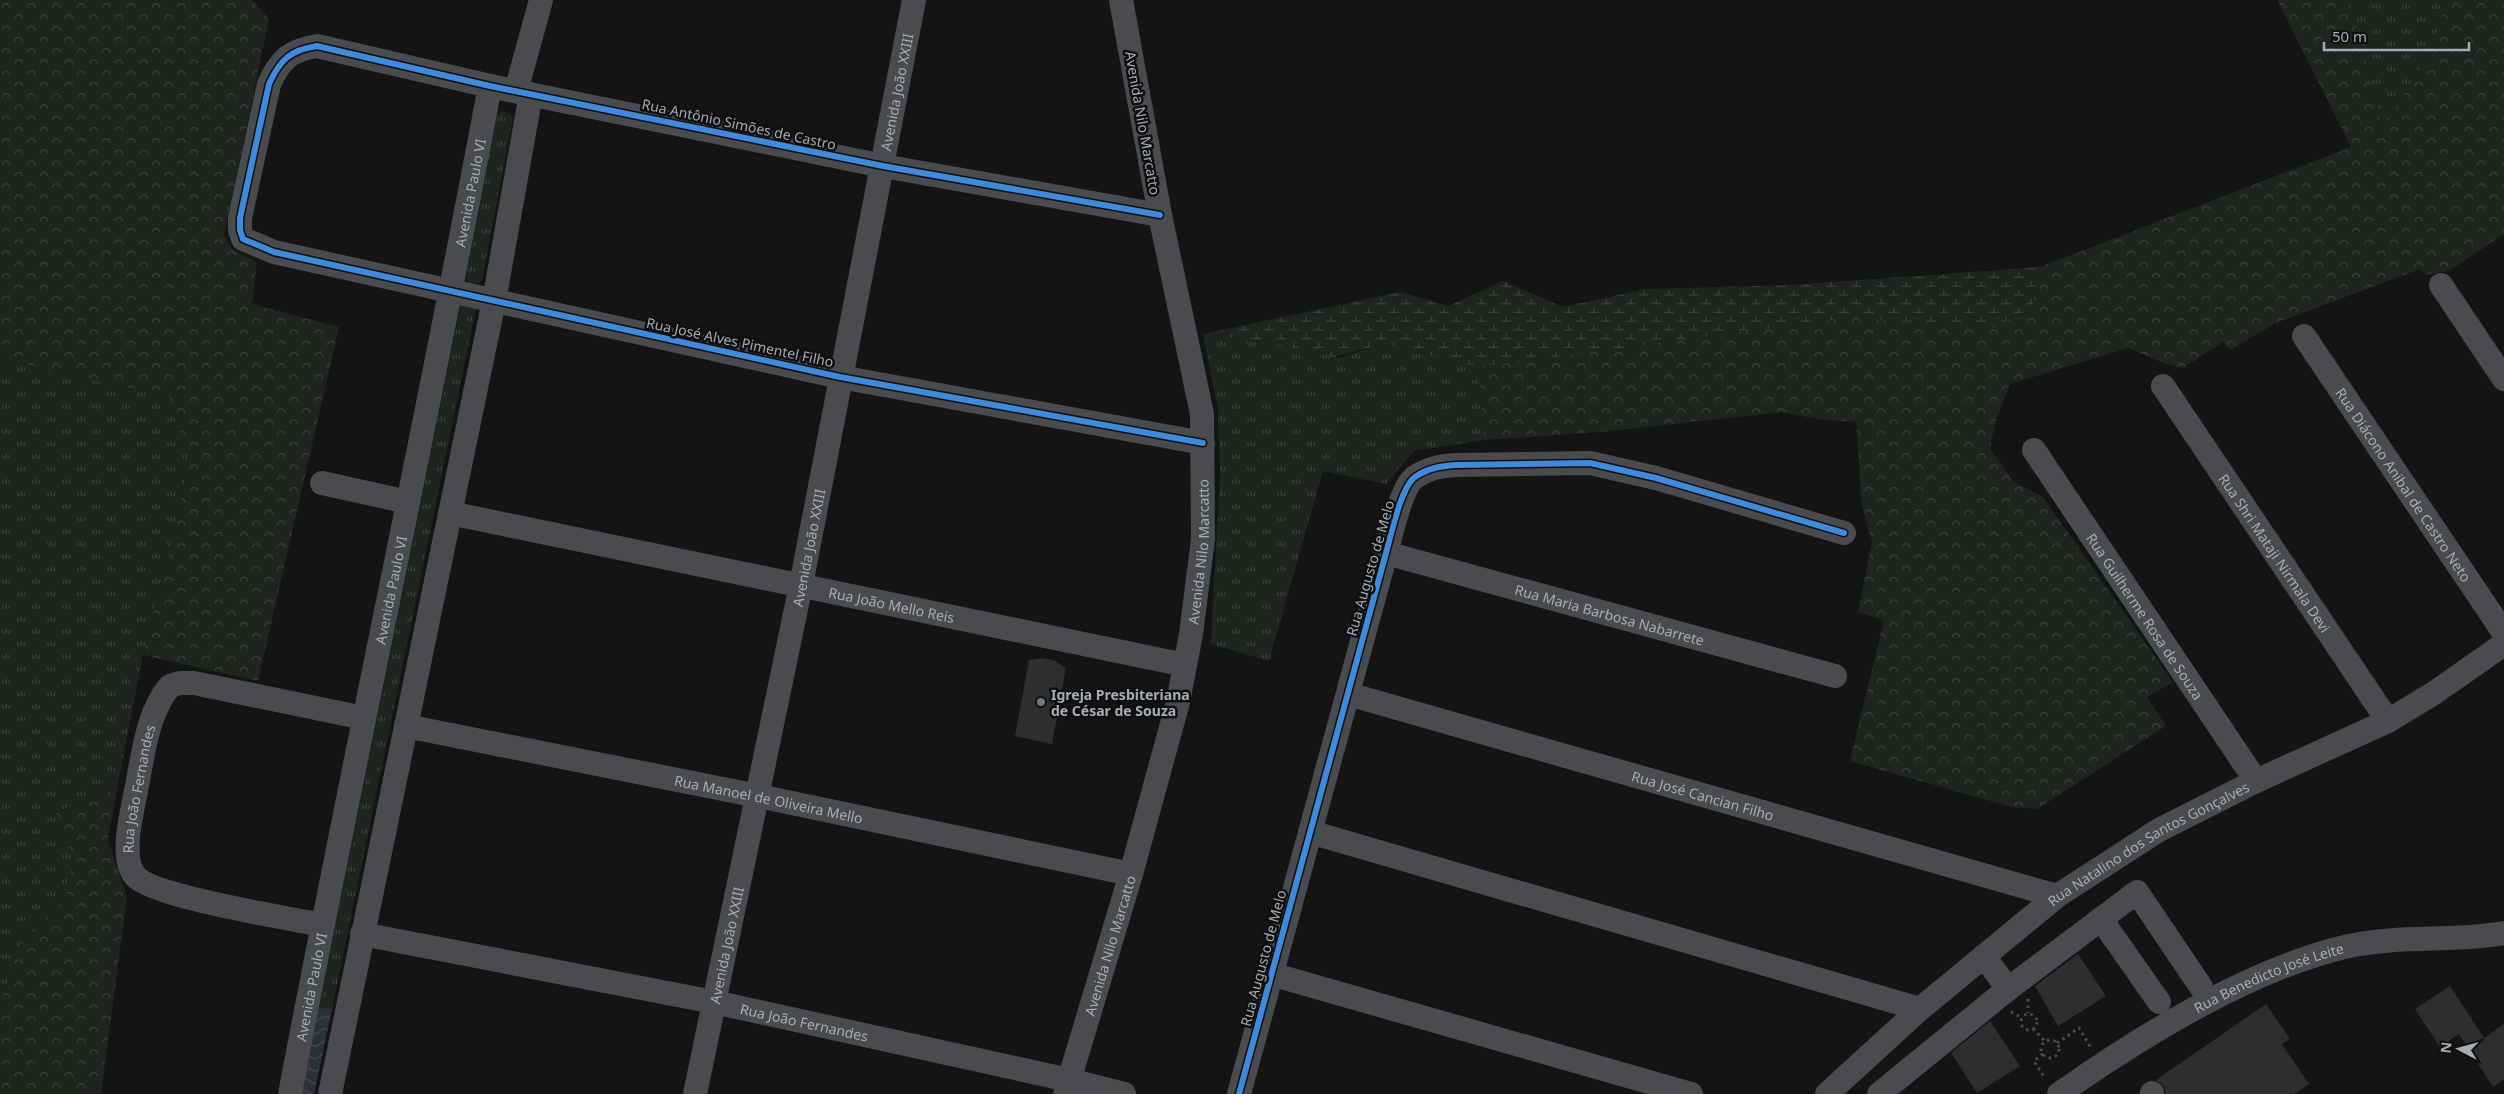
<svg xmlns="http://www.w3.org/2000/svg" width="2504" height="1094" viewBox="0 0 2504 1094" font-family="'Noto Sans',sans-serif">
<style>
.grass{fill:url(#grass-tufts)}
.forest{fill:url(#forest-crowns)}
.wetland{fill:url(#wetland-marsh)}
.water{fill:url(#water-waves)}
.building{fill:#2d2e2f}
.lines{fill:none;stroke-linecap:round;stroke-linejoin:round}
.path{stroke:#4a4c50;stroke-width:3;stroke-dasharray:2.5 4;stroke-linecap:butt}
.minor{stroke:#494b4e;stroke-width:24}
.cycleway-casing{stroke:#0f0f10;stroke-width:9}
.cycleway{stroke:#408adc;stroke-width:6}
.poi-dot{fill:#72777e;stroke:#0f0f10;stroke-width:2}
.labels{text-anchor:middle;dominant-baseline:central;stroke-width:5;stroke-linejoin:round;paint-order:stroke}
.street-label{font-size:14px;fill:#a5adb6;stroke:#0f0f10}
.poi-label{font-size:14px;font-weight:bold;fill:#a5adb6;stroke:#0f0f10;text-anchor:start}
</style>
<defs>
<pattern id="grass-tufts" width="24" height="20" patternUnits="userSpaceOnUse" patternTransform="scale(1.25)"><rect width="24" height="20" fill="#1e251f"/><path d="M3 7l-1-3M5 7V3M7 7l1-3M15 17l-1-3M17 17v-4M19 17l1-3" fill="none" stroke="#3c423d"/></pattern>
<pattern id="forest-crowns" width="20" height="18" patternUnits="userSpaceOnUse" patternTransform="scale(1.25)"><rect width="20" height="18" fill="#1e251f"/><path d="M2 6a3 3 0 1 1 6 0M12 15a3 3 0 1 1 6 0" fill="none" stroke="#3c423d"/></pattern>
<pattern id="wetland-marsh" width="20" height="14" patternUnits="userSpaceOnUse" patternTransform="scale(1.25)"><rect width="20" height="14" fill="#1e251f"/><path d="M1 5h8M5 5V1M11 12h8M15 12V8" fill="none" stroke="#3c423d"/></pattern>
<pattern id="water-waves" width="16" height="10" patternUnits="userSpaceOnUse" patternTransform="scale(1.25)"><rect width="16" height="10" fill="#283237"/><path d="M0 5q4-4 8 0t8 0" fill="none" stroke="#444d52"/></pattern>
</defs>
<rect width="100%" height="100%" fill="#141415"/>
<g class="grass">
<path d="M 2346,0 L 2448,0 L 2429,53 L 2383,130 L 2358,32 Z"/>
<path d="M 502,111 L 510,114 L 513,118 L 482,280 L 478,284 L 468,282 L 466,276 L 496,116 Z"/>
<path d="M 461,303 L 476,308 L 332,1009 L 319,1007 Z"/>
<path d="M 1203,334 L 1277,344 L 1339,358 L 1385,344 L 1478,367 L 1484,440 L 1414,451 L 1386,484 L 1323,471 L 1269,661 L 1211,644 L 1220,475 L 1218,408 Z"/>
<path d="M 0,359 L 169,397 L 189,461 L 179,515 L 143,655 L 117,789 L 55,812 L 73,860 L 65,898 L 0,1031 Z"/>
</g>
<g class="forest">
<path d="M 0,0 L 252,0 L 269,19 L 224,236 L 233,250 L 257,262 L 252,304 L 339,327 L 258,681 L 143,655 L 179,515 L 189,461 L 169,397 L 0,359 Z"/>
<path d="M 2277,0 L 2346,0 L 2358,32 L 2383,129 L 2429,53 L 2448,0 L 2504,0 L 2504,234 L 2449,271 L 2425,275 L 2420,269 L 2276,323 L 2230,350 L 2223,342 L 2183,368 L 2166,364 L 2128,348 L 2010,384 L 1996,420 L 1990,448 L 2013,481 L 2043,497 L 2173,682 L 2147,697 L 2166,726 L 2037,809 L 2012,807 L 1850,761 L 1884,620 L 1858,612 L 1872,542 L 1862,506 L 1856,422 L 1817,419 L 1782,412 L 1601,432 L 1484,440 L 1478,367 L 1846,316 L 2032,307 L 2040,267 L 2351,147 Z"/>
<path d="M 117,789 L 108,840 L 127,897 L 101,1094 L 0,1094 L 0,1007 L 17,948 L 65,898 L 73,860 L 55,812 Z"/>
</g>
<path class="wetland" d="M 2040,267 L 2032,307 L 1996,327 L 1846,318 L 1478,367 L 1385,344 L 1334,357 L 1277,344 L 1203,334 L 1400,292 L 1449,306 L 1503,281 L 1563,307 L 1646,289 L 1791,285 Z"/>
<path class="water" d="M 319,1007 L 332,1009 L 314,1094 L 302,1094 Z"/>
<g class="building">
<path d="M 1042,658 L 1054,660 L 1066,668 L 1052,744 L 1015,736 L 1029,660 Z"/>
<path d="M 2078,954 L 2106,996 L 2058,1026 L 2035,986 Z"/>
<path d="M 2450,986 L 2484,1038 L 2504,1024 L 2504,1079 L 2493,1087 L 2459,1034 L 2440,1047 L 2415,1009 Z"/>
<path d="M 2266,1004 L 2290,1039 L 2282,1044 L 2309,1084 L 2294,1094 L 2166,1094 L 2164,1086 L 2156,1080 Z"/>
<path d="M 1990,1021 L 2020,1066 L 1977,1093 L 1951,1053 Z"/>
</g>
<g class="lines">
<g class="path">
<path d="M 2028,999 L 2028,1013"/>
<path d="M 2011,1012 L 2021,1017"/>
<circle cx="2029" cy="1022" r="8"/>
<path d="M 2033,1029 L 2045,1041"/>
<circle cx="2050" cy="1049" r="9"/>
<path d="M 2057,1043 L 2079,1028 L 2091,1048"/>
<path d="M 2043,1054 L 2034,1061 L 2045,1078"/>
</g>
<g class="minor">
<path d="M 516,91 L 541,0"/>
<path d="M 1160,215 L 883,166 L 490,86 L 317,46 C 290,50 280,60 269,84 L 240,218 L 240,230 L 243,239 L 274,252 L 840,377 L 1203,443"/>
<path d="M 2441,285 L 2504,379"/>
<path id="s1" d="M 2304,336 L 2504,633"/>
<path id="s2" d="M 2163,386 L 2388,721"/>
<path id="s3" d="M 2034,450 L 2256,781"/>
<path d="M 322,483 L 408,502"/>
<path id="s4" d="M 450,513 L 1185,665"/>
<path id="s5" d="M 1386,553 L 1835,676"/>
<path id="s6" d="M 1348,694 L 2057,896"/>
<path id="s7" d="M 406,726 L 758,796 L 1131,874"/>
<path d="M 1310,832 L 1920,1009"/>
<path d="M 2101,919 L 2159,1002"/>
<path id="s8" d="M 322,925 C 289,918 153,897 135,876 C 119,856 133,809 137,786 C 143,754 148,711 170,686 L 180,683 L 194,683 L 364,718"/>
<path id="s9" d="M 362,934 L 714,1002 L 1069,1080 L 1124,1094"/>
<path d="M 1984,956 L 2008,989 L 2137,892 L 2201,987"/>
<path d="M 1271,974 L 1691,1094"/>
<path d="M 2152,1093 L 2152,1094"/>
<path id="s10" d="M 290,1094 C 354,757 427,423 490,86"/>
<path d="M 330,1094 L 494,301 L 531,94"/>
<path id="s11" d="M 695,1094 L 801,585 L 914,0"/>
<path id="s12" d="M 1065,1094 L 1131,874 L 1178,702 L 1191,634 L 1203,539 L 1202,414 L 1160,215 L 1121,0"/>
<path d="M 1239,1094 L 1386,553 C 1391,535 1401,487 1415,477 C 1428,468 1441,466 1456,465 L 1590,463 L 1656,478 L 1844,533"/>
<path id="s13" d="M 1827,1094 L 1920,1009 L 2057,896 L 2159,830 L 2256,781 L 2388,721 L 2434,693 L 2504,644"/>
<path d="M 1879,1094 L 2008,989"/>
<path id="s14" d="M 2059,1094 C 2140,1037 2251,968 2349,946 C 2400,935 2453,942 2504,933"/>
</g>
<g class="cycleway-casing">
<g id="cycleway">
<path d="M 1160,215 L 883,166 L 490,86 L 317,46 C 290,50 280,60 269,84 L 240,218 L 240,230 L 243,239 L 274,252 L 840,377 L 1203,443"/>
<path d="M 1239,1094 L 1386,553 C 1391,535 1401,487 1415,477 C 1428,468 1441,466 1456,465 L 1590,463 L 1656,478 L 1844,533"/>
</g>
</g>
<use href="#cycleway" class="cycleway"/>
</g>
<circle class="poi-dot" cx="1041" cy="702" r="5"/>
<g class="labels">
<g class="street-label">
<text stroke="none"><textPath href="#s11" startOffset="1022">Avenida João XXIII</textPath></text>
<text transform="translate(1143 123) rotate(80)">Avenida Nilo Marcatto</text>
<text transform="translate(739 124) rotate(12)">Rua Antônio Simões de Castro</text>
<text stroke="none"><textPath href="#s10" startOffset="919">Avenida Paulo VI</textPath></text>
<text transform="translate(740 342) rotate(12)">Rua José Alves Pimentel Filho</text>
<text stroke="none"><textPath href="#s1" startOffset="179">Rua Diácono Anibal de Castro Neto</textPath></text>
<text stroke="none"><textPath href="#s11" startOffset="558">Avenida João XXIII</textPath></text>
<text stroke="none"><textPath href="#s12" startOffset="560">Avenida Nilo Marcatto</textPath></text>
<text stroke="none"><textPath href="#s2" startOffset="201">Rua Shri Mataji Nirmala Devi</textPath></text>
<text transform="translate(1370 568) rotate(-74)">Rua Augusto de Melo</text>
<text stroke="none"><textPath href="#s10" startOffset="514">Avenida Paulo VI</textPath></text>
<text stroke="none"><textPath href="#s4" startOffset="451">Rua João Mello Reis</textPath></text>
<text stroke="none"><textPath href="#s5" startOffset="232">Rua Maria Barbosa Nabarrete</textPath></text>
<text stroke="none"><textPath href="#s3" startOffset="200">Rua Guilherme Rosa de Souza</textPath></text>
<text stroke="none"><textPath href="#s8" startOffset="284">Rua João Fernandes</textPath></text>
<text stroke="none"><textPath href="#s6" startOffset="369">Rua José Cancian Filho</textPath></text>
<text stroke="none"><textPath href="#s7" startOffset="370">Rua Manoel de Oliveira Mello</textPath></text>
<text stroke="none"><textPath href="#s13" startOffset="409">Rua Natalino dos Santos Gonçalves</textPath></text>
<text stroke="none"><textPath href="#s11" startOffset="152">Avenida João XXIII</textPath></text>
<text stroke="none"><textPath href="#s12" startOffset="155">Avenida Nilo Marcatto</textPath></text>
<text transform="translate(1263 958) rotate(-75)">Rua Augusto de Melo</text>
<text stroke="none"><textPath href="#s14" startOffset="241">Rua Benedicto José Leite</textPath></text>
<text stroke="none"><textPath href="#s10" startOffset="109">Avenida Paulo VI</textPath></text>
<text stroke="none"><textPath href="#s9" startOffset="451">Rua João Fernandes</textPath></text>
</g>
<g class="poi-label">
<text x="1051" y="694">Igreja Presbiteriana<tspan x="1051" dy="16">de César de Souza</tspan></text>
</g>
</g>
<g transform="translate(2459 1049) rotate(276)" stroke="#0f0f10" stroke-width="4" paint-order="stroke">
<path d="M0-4L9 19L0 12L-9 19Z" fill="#a5adb6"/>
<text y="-8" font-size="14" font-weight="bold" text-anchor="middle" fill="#a5adb6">N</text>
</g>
<path d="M2324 42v8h145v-8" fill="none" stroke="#a5adb6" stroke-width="2.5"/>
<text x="2332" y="42" font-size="15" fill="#a5adb6" stroke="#0f0f10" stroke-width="4" paint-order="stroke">50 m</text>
</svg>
